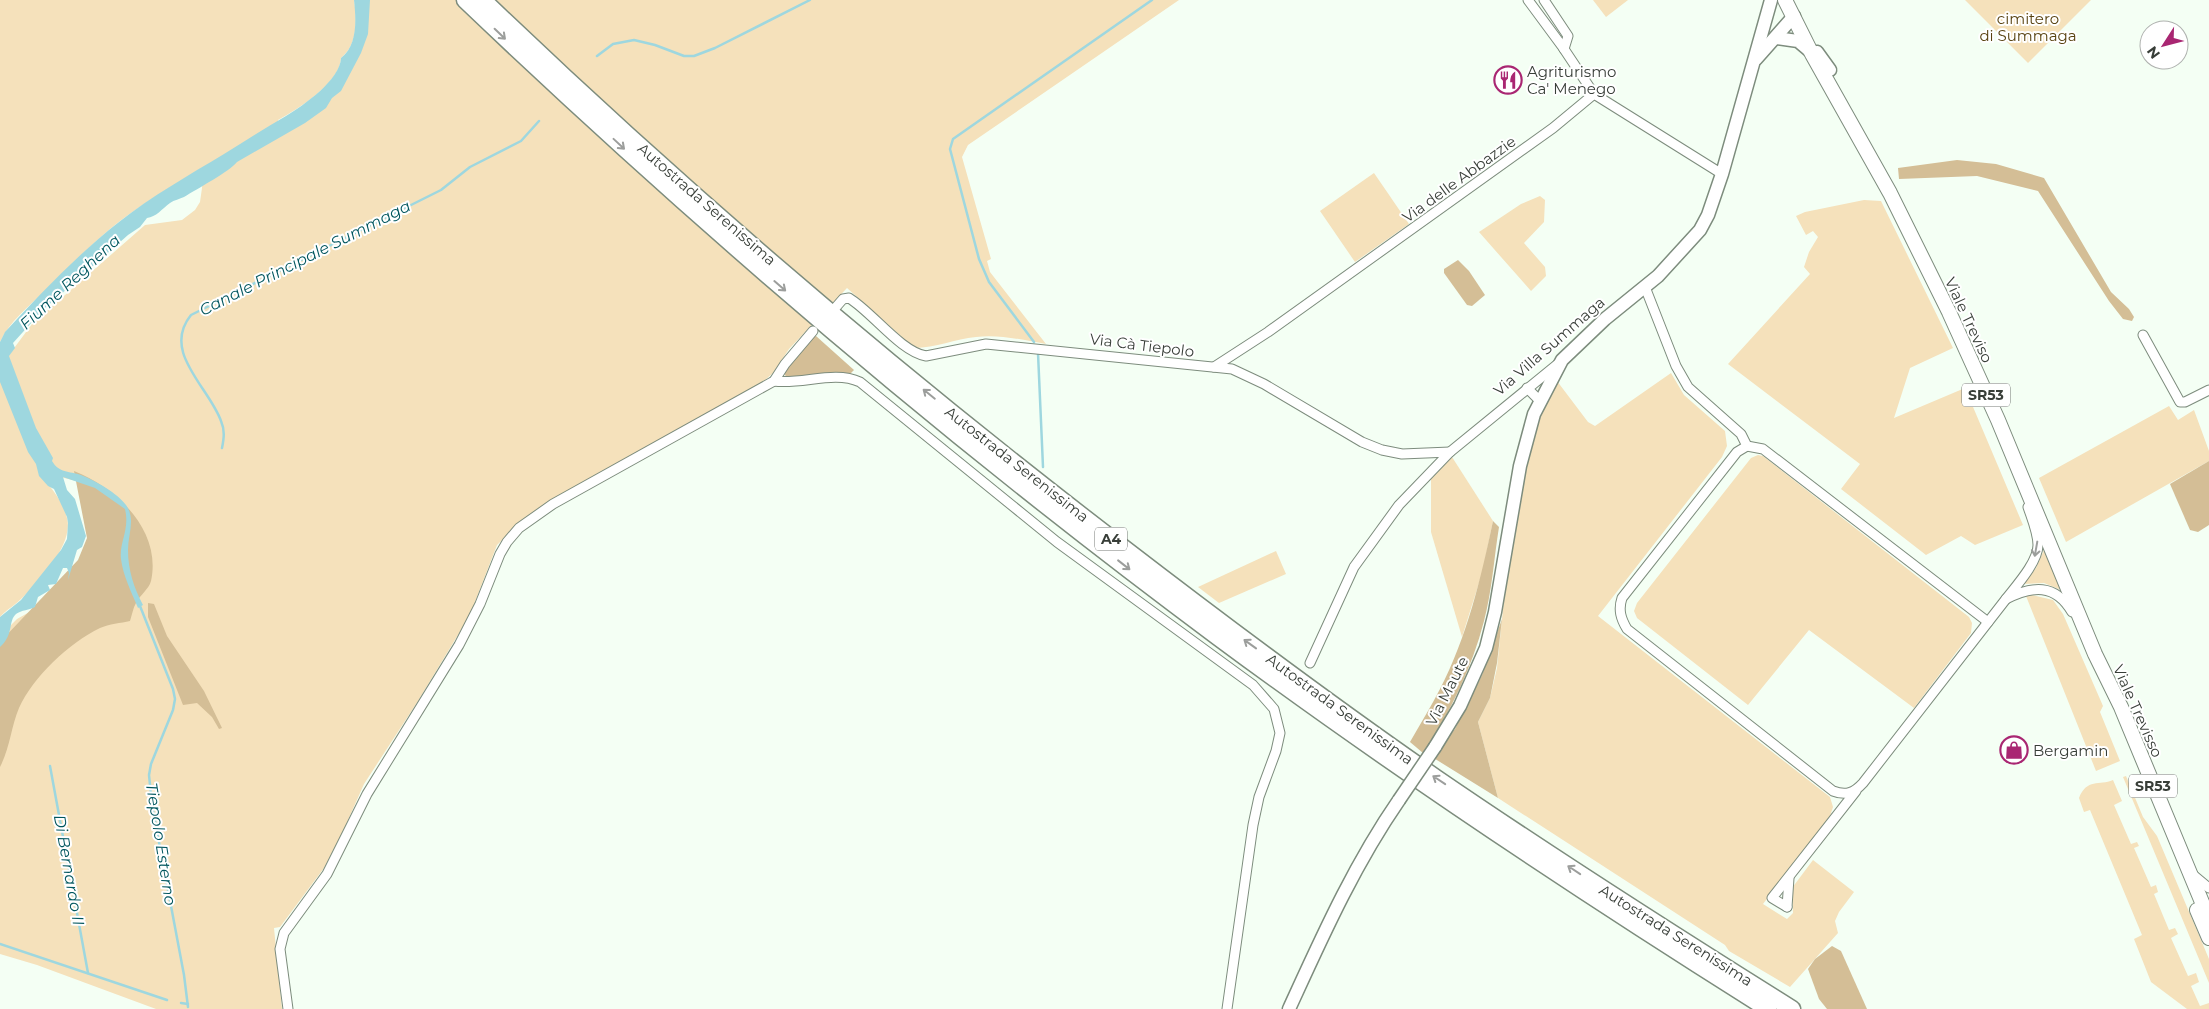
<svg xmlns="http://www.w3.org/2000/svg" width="2209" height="1009" viewBox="0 0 2209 1009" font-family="Montserrat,sans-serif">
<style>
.green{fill:#f5e1bb}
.forest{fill:#d4be96}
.water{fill:#9ed7df}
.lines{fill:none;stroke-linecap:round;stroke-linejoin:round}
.stream{stroke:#9ed7df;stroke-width:2.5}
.street-casing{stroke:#7d8c7d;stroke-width:11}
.secondary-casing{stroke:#7d8c7d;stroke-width:15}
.primary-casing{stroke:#7d8c7d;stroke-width:16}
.highway-casing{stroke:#7d8c7d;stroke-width:19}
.street{stroke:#fff;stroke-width:9}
.secondary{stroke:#fff;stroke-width:12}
.primary{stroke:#fff;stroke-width:14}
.highway{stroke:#fff;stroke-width:16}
.secondary-bridge-casing{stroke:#7d8c7d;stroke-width:15;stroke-linecap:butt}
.secondary-bridge{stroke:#fff;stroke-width:12}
.oneway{stroke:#9c9e9c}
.labels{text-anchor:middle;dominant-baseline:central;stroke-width:4;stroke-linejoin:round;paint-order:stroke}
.shield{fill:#fff;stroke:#747874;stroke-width:1}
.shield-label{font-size:14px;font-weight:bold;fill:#383e38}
.park-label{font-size:15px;fill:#584210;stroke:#fff}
.poi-label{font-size:15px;fill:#383e38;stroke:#fff;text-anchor:start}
.street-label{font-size:15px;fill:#383e38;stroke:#fff}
.water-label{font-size:16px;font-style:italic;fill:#00565e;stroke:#fff}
</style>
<rect width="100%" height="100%" fill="#f4fff4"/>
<g class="green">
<path d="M 0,0 L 354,0 C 357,19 358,45 341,58 C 340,83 298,109 278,120 L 279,135 L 344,78 L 364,0 L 1179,0 L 968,145 L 962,157 L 991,259 L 987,261 L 990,272 L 1046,344 C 1024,340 998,334 976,337 C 955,339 936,348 914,348 L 847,288 L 789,349 L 773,373 L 764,381 L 522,521 L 497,545 L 470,615 L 418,701 L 364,784 L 344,829 L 324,868 L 280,927 L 274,928 L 282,1009 L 156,1009 L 37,965 L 0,954 L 0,636 L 17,619 L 72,588 L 123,549 L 81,482 L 39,472 C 49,487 63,499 67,518 C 74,544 39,582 21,599 C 14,606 6,610 0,617 L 0,367 L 32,324 L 145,225 L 182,220 L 195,210 L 200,202 L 202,188 L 203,167 C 175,185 146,201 120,221 C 93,242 69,267 45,291 C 29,306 9,322 0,342 Z"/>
<path d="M 1593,0 L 1628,0 L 1606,17 Z"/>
<path d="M 1965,0 L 2091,0 L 2028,63 Z"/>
<path d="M 1374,173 L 1409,224 L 1355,262 L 1320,211 Z"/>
<path d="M 1540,196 L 1545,200 L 1544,222 L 1524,243 L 1545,267 L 1546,276 L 1531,291 L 1479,232 L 1521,204 Z"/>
<path d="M 1864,200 L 1881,201 L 1953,348 L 1910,368 L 1894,418 L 1965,388 L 2023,525 L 1975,545 L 1961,536 L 1926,555 L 1841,489 L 1860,464 L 1728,364 L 1810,274 L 1804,267 L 1809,252 L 1818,237 L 1813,231 L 1806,235 L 1796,216 L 1805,212 Z"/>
<path d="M 1671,373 L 1684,395 L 1725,431 L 1727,446 L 1722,457 L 1598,616 L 1830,797 L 1833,807 L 1830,816 L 1763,904 L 1787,919 L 1793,913 L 1792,888 L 1813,860 L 1854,892 L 1839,912 L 1835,921 L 1838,933 L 1790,987 L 1729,951 L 1725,945 L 1498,798 L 1478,722 L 1490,698 L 1497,668 L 1506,580 L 1526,457 L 1539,416 L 1557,381 L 1588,422 L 1595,426 Z"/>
<path d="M 2169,406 L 2178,420 L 2194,410 L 2209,451 L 2209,461 L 2066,542 L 2039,478 Z"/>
<path d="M 1758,455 L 1763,456 L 1969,617 L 1972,623 L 1971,633 L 1914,708 L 1809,630 L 1748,705 L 1637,618 L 1634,611 L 1637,603 L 1751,458 Z"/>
<path d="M 1452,457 L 1493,521 L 1483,570 L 1462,637 L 1431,532 L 1431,479 Z"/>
<path d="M 2044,550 L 2061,590 L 2044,583 L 2023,584 L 2036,568 Z"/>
<path d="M 1276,551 L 1286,574 L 1219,603 L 1198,587 Z"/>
<path d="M 2032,595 L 2053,600 L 2063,614 L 2103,706 L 2100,712 L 2120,761 L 2096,771 L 2026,596 Z"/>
<path d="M 2126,776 L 2143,817 L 2157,836 L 2209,959 L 2209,983 L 2123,777 Z"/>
<path d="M 2113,780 L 2122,801 L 2114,805 L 2131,844 L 2137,842 L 2139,846 L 2134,848 L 2151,887 L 2156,885 L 2158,892 L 2154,894 L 2169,930 L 2175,928 L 2178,934 L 2171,938 L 2188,976 L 2196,973 L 2199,982 L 2191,986 L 2200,1006 L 2209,1003 L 2209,1009 L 2187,1009 L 2151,982 L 2134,939 L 2142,935 L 2090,810 L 2084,812 L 2079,798 C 2087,778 2099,786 2113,780 Z"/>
</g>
<g class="forest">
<path d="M 1957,160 L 1996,164 L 2044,178 L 2111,292 L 2129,309 L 2134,317 L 2132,321 L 2123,319 L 2109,301 L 2038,191 L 1977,176 L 1899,179 L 1898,168 Z"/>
<path d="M 1458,260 L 1469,271 L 1485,295 L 1472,306 L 1467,305 L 1444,273 L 1444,269 Z"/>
<path d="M 816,336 L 854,370 L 851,373 L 792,379 L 786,377 L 784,372 L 811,337 Z"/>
<path d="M 2209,461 L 2209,525 L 2198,532 L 2190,530 L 2170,484 Z"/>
<path d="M 74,471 C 117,488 162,531 151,581 C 149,589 140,595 136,603 C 133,608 132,615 130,621 C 121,623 109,624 100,628 C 69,643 33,677 19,708 C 11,727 10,748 0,767 L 0,642 L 78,560 L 87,538 Z"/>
<path d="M 1493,521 L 1499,527 C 1494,558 1492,591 1484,621 C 1472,668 1450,713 1423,753 L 1410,742 C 1420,724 1431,707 1440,689 C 1467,637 1481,578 1493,521 Z"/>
<path d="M 148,603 L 154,604 L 167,636 L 204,691 L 222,728 L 219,729 L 212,717 L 197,703 L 183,705 L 148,617 Z"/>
<path d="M 1502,619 L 1497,663 L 1490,698 L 1478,722 L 1498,798 L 1432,757 L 1455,729 L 1482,675 Z"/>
<path d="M 1832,946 L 1841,951 L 1867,1009 L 1827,1009 L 1819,999 L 1808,969 L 1815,959 Z"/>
</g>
<path class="water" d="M 354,0 L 370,0 L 368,34 L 361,53 L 341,91 L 332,98 L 326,108 L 305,123 L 237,162 C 230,171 197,189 184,197 C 180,199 174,200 170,203 C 162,209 156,217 147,218 L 140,227 L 128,235 L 42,311 L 13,343 L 15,348 L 9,356 L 36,428 L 53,458 L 52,461 C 59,473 69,471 81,475 C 96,481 117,493 126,505 C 136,519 128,534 128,550 C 128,570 134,588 143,605 L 138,608 C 132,593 123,576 121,559 C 119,542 130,530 125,509 L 95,488 L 63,477 L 67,490 L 75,499 L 86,536 L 82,547 L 77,550 L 68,580 L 69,573 L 67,568 L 63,568 L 56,584 L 48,585 L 50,590 L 38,597 L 35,607 C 30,610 21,610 16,614 C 8,621 14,635 0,647 L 0,617 L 21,600 L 61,550 L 67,539 L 68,523 L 67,517 L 54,489 L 48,486 L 39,476 L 36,464 L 28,452 L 0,382 L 0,342 L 5,332 C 40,294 78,254 119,222 C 152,196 189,175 224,154 C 245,141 265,128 286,116 C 304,105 340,80 341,58 C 358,45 356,19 354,0 Z"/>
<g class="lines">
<g class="stream">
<path d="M 597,56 L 613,44 L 634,40 L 655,45 L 684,56 L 694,56 L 715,48 L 810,0"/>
<path d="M 1034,342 L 989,282 L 979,259 L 950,149 L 953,139 L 1152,0"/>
<path d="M 1038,353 L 1043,467"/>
<path d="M 222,448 C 224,438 225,430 221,421 C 209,387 161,352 191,315 L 441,190 L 470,167 L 521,141 L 539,121"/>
<path d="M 140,606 L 173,689 L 175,699 L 173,710 L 151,764 L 149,775 L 152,805 L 184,975 L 188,1007"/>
<path d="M 50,766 L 88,973"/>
<path d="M 0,944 L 167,1000"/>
<path d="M 181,1003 L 188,1004"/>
</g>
<g class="street-casing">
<g id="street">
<path d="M 1528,0 L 1562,46 L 1594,94"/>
<path d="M 1544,0 L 1568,36 L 1564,49"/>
<path d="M 1645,287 L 1676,366 L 1688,387 L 1741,434 L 1747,446 L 1763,449 L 1988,622"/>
<path d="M 836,307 L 843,299 L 849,298 C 872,312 901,352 926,356 L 986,344 L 1232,369 L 1264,384 L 1362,442 L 1382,450 L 1402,454 L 1450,452"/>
<path d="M 2143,335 L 2180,402 L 2185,402 L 2209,390"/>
<path d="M 1214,367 L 1268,332 L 1553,128 L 1594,94 L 1722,174"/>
<path d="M 774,381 C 802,385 834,370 860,382 L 1057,542 L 1253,685 L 1274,709 L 1280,733 L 1276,751 L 1259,797 L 1253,825 L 1227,1009"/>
<path d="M 1527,388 L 1540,401"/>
<path d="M 1747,446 L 1737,452 L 1622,598 C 1618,610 1621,619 1627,629 L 1833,791 C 1846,796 1854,793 1863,783 L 2006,599"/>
<path d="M 2028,507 C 2032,519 2038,533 2038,545 C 2038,562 2016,586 2006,599 C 2032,586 2055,583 2072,612"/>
<path d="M 1310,663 L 1354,567 L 1399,505 L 1450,452 L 1559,363"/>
<path d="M 2192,874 L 2209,888"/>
<path d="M 1787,907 L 1772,898 L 1856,791"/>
<path d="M 1787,907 L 1789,878"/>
<path d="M 288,1009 L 280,949 L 284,933 L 327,874 L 367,794 L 459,645 L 480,604 L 500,554 L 507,542 L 519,528 L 553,504 L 774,381 L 785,364 L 813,331"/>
</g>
</g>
<g class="secondary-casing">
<g id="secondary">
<path d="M 1776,38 L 1798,41 L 1811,52"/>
<path d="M 1817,52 L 1830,70"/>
<path d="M 1756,59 L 1794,16"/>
<path d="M 1435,747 L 1460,706 L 1486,648 L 1495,612 L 1520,466 L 1534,414 L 1562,360 L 1605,319 L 1658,276 L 1700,230 L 1708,215 L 1722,174 L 1771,0"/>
<path d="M 1289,1009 C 1322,937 1354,865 1399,800"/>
</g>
</g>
<g class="primary-casing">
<g id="primary">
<path d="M 1785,0 L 1812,54 L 1890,193 L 1949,312 L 1998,420 L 2095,654 L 2121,707 L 2209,919"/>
<path d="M 2197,910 L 2209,938"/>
</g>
</g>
<g class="highway-casing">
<g id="highway">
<path d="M 465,0 C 703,227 954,441 1218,637 C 1396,769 1580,891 1768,1009"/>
<path d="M 483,0 C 685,194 899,376 1121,546 C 1225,626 1329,704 1436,778 C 1553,858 1672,934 1792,1009"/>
</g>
</g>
<use href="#street" class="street"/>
<use href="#secondary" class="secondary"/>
<use href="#primary" class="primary"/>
<use href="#highway" class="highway"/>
<g class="secondary-bridge-casing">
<path id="secondary-bridge" d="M 1399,800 L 1435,747"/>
</g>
<use href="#secondary-bridge" class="secondary-bridge"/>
</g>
<defs><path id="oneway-shaft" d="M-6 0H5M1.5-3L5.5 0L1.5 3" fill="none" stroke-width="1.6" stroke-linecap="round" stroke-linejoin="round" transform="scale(1.25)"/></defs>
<g class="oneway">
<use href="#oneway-shaft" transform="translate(500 34) rotate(44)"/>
<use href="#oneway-shaft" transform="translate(619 144) rotate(43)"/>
<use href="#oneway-shaft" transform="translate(780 286) rotate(41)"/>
<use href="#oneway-shaft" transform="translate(929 394) rotate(-141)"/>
<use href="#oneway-shaft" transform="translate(2036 549) rotate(100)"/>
<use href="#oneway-shaft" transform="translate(1124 565) rotate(38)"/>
<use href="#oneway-shaft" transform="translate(1250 644) rotate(-144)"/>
<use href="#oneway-shaft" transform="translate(1439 780) rotate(-146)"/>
<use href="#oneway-shaft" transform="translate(1574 870) rotate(-146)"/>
</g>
<defs>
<g id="restaurant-ring" transform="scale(1.4375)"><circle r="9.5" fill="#fff" stroke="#a92672" stroke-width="1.5"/><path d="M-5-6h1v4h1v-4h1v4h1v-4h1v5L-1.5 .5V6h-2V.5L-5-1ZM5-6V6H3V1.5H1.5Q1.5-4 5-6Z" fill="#a92672"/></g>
<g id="shop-ring" transform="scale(1.4375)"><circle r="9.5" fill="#fff" stroke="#a92672" stroke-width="1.5"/><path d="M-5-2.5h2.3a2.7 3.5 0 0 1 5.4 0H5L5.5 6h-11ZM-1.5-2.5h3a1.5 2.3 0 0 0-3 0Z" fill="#a92672"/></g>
</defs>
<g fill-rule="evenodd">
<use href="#restaurant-ring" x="1508" y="80"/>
<use href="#shop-ring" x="2014" y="750"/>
</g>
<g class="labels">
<g class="shield">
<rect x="1962" y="383.5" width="48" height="23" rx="4"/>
<rect x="1095" y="527.5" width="32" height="23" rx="4"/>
<rect x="2129" y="774.5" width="48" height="23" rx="4"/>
</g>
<g class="shield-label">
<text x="1986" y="395">SR53</text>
<text x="1111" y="539">A4</text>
<text x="2153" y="786">SR53</text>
</g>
<g class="park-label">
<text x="2028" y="18">cimitero<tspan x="2028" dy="17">di Summaga</tspan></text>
</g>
<g class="poi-label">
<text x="1527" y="71">Agriturismo<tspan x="1527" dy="17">Ca' Menego</tspan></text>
<text x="2033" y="750">Bergamin</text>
</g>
<g class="street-label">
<text transform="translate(1459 179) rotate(-36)">Via delle Abbazzie</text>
<text transform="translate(707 204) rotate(41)">Autostrada Serenissima</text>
<text transform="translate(1969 320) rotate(65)">Viale Treviso</text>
<text transform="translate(1142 345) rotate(7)">Via Cà Tiepolo</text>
<text transform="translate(1549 346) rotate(-41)">Via Villa Summaga</text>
<text transform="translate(1017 464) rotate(38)">Autostrada Serenissima</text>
<text transform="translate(1447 691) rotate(-63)">Via Maute</text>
<text transform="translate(1340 709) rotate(36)">Autostrada Serenissima</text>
<text transform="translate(2138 711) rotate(66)">Viale Trevisso</text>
<text transform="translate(1676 935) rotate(32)">Autostrada Serenissima</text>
</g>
<g class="water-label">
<text transform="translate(305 258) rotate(-27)">Canale Principale Summaga</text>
<text transform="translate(70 282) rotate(-43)">Fiume Reghena</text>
<text transform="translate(161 844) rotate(81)">Tiepolo Esterno</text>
<text transform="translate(69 870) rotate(80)">Di Bernardo II</text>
</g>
</g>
<g transform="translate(2164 45) rotate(234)"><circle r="24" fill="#ffffff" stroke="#afb2af"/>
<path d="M0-4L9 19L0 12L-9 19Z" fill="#a92672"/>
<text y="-8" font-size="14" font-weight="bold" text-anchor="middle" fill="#383e38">N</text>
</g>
</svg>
